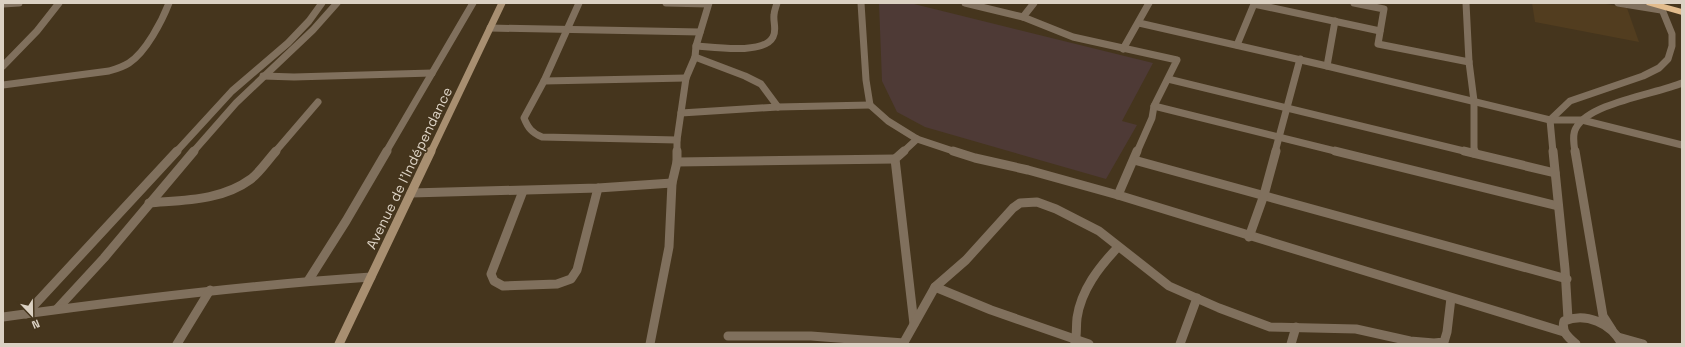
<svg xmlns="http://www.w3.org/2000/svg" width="1685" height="347" viewBox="0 0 1685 347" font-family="'Space Grotesk',sans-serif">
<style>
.built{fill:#523d1f}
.education{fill:#4e3a36}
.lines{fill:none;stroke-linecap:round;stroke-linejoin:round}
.street-far1{stroke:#80705d;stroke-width:7}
.street{stroke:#80705d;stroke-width:9}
.secondary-far1{stroke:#a88f71;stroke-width:7}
.secondary{stroke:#a88f71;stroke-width:9}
.highway{fill:#e2bc8d;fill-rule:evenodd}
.labels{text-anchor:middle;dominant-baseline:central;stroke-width:3;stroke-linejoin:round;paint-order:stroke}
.street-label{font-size:14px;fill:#dbd1c3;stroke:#45351d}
</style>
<rect width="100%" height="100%" fill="#45351d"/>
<path class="built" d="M 1532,3 L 1601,3 L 1627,8 L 1639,42 L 1535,22 Z"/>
<path class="education" d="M 879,3 L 910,3 L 1153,63 L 1122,121 L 1137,125 L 1106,179 L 925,127 L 897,112 L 882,81 Z"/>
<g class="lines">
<g class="street-far1">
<path d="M 579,3 L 544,81 L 524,118 C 528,128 532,133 542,137 L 677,140"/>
<path d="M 666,3 L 708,4"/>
<path d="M 861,3 L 866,80 L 870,105 L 888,121 L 917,139 L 956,152"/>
<path d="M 965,3 L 1023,17 L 1073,37 L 1177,60 L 1154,106 L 1152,118 L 1137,152"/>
<path d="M 1354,3 L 1384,9 L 1378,44 L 1469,62"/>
<path d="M 1466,3 L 1469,62 L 1474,101 L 1474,152"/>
<path d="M 1618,3 L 1661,10"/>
<path d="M 3,4 L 19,3"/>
<path d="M 1023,17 L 1034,3"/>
<path d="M 1139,23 L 1327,66 L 1550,120 L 1582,120 L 1682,145"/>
<path d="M 490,28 L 700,32"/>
<path d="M 1237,45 L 1254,4 L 1380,31"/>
<path d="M 696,46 C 713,47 764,55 773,37 C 777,30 773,22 774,15 C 774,11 776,7 777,3"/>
<path d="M 1123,49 L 1149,3"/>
<path d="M 695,57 L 745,76 L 761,84 L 778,107"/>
<path d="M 3,66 L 37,31 L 59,3"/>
<path d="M 1327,66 L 1335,21"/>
<path d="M 263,76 L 294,77 L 432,73"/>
<path d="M 1168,79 L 1468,152"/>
<path d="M 544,81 L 686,78"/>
<path d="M 3,85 L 109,71 C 116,69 123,67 129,63 C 146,52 162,21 169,3"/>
<path d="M 1154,106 L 1339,152"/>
<path d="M 681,113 L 778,107 L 870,105"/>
<path d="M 176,152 L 232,91 L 288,43 L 309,21 L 322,3"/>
<path d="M 193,152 L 236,103 L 313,30 L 337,3"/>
<path d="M 275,152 L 318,102"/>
<path d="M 386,152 L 473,3"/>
<path d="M 677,152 L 677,140 L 686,78 L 695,57 L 696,46 L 709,3"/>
<path d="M 903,152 L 917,139"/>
<path d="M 1275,152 L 1300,59"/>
<path d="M 1553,152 L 1550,120 L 1570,101 L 1643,76 L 1659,68 L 1668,59 L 1672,46 L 1672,34 L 1661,7"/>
<path d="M 1575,152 C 1574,145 1572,134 1576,128 C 1589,103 1656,94 1682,83"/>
</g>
<g class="street">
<path d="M 904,151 L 895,159 L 914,324"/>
<path d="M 953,151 L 975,158 L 1028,170 L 1118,195 L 1564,332"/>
<path d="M 1335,151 L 1558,206"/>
<path d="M 1464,151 L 1555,173"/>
<path d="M 1474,151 L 1474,153"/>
<path d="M 1553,151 L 1565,269 L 1568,319"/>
<path d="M 1575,151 L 1603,316 L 1612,330"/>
<path d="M 1134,160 L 1567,279"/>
<path d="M 677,162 L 895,159"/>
<path d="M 523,191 L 491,274 L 494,281 L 503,286 L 557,284 L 571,279 L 577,270 L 598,188"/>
<path d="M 411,193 L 598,188 L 672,183"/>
<path d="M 1118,195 L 1137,151"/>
<path d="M 149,203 C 184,200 221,201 251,179 C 260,172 268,160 276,151"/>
<path d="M 1249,237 L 1264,195 L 1276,151"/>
<path d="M 308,281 L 346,221 L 387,151"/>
<path d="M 935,287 L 991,310 L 1089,344"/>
<path d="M 57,309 L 104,258 L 194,151"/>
<path d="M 26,314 L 177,151"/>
<path d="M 3,317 C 125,300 248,285 371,277"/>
<path d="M 728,336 L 811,336 L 904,343"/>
<path d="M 1618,337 L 1643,344"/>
<path d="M 1075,343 C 1077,335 1076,327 1077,318 C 1081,290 1099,267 1118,247"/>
<path d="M 177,344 L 210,290"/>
<path d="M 650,344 L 669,247 L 672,183 L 677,162 L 677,151"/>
<path d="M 903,344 L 935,287 L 966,260 L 1013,208 L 1020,203 L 1037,202 L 1056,209 L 1099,231 L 1169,286 L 1219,308 L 1270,327 L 1356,329 L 1410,341 L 1434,343 L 1444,342 L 1447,332 L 1451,298"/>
<path d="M 1180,344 L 1197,298"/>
<path d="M 1291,344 L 1296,327"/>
<path d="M 1576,344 C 1569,338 1561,332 1564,321 C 1586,312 1611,323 1622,344"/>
</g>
<path class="secondary-far1" d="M 431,152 L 502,3"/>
<path class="secondary" d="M 339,344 L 431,151"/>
<path class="highway" d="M 1645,3 L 1660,3 L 1682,9 L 1682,15 L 1647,5 Z"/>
</g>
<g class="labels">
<g class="street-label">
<text transform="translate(409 168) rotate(-64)">Avenue de l'Indépendance</text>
</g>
</g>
<rect width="1685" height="347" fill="none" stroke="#dbd1c3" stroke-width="8"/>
<g transform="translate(32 315) rotate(158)" stroke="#45351d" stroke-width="3" paint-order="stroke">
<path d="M0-3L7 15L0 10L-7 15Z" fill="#dbd1c3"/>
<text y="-6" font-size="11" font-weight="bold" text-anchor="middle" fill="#dbd1c3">N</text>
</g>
</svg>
